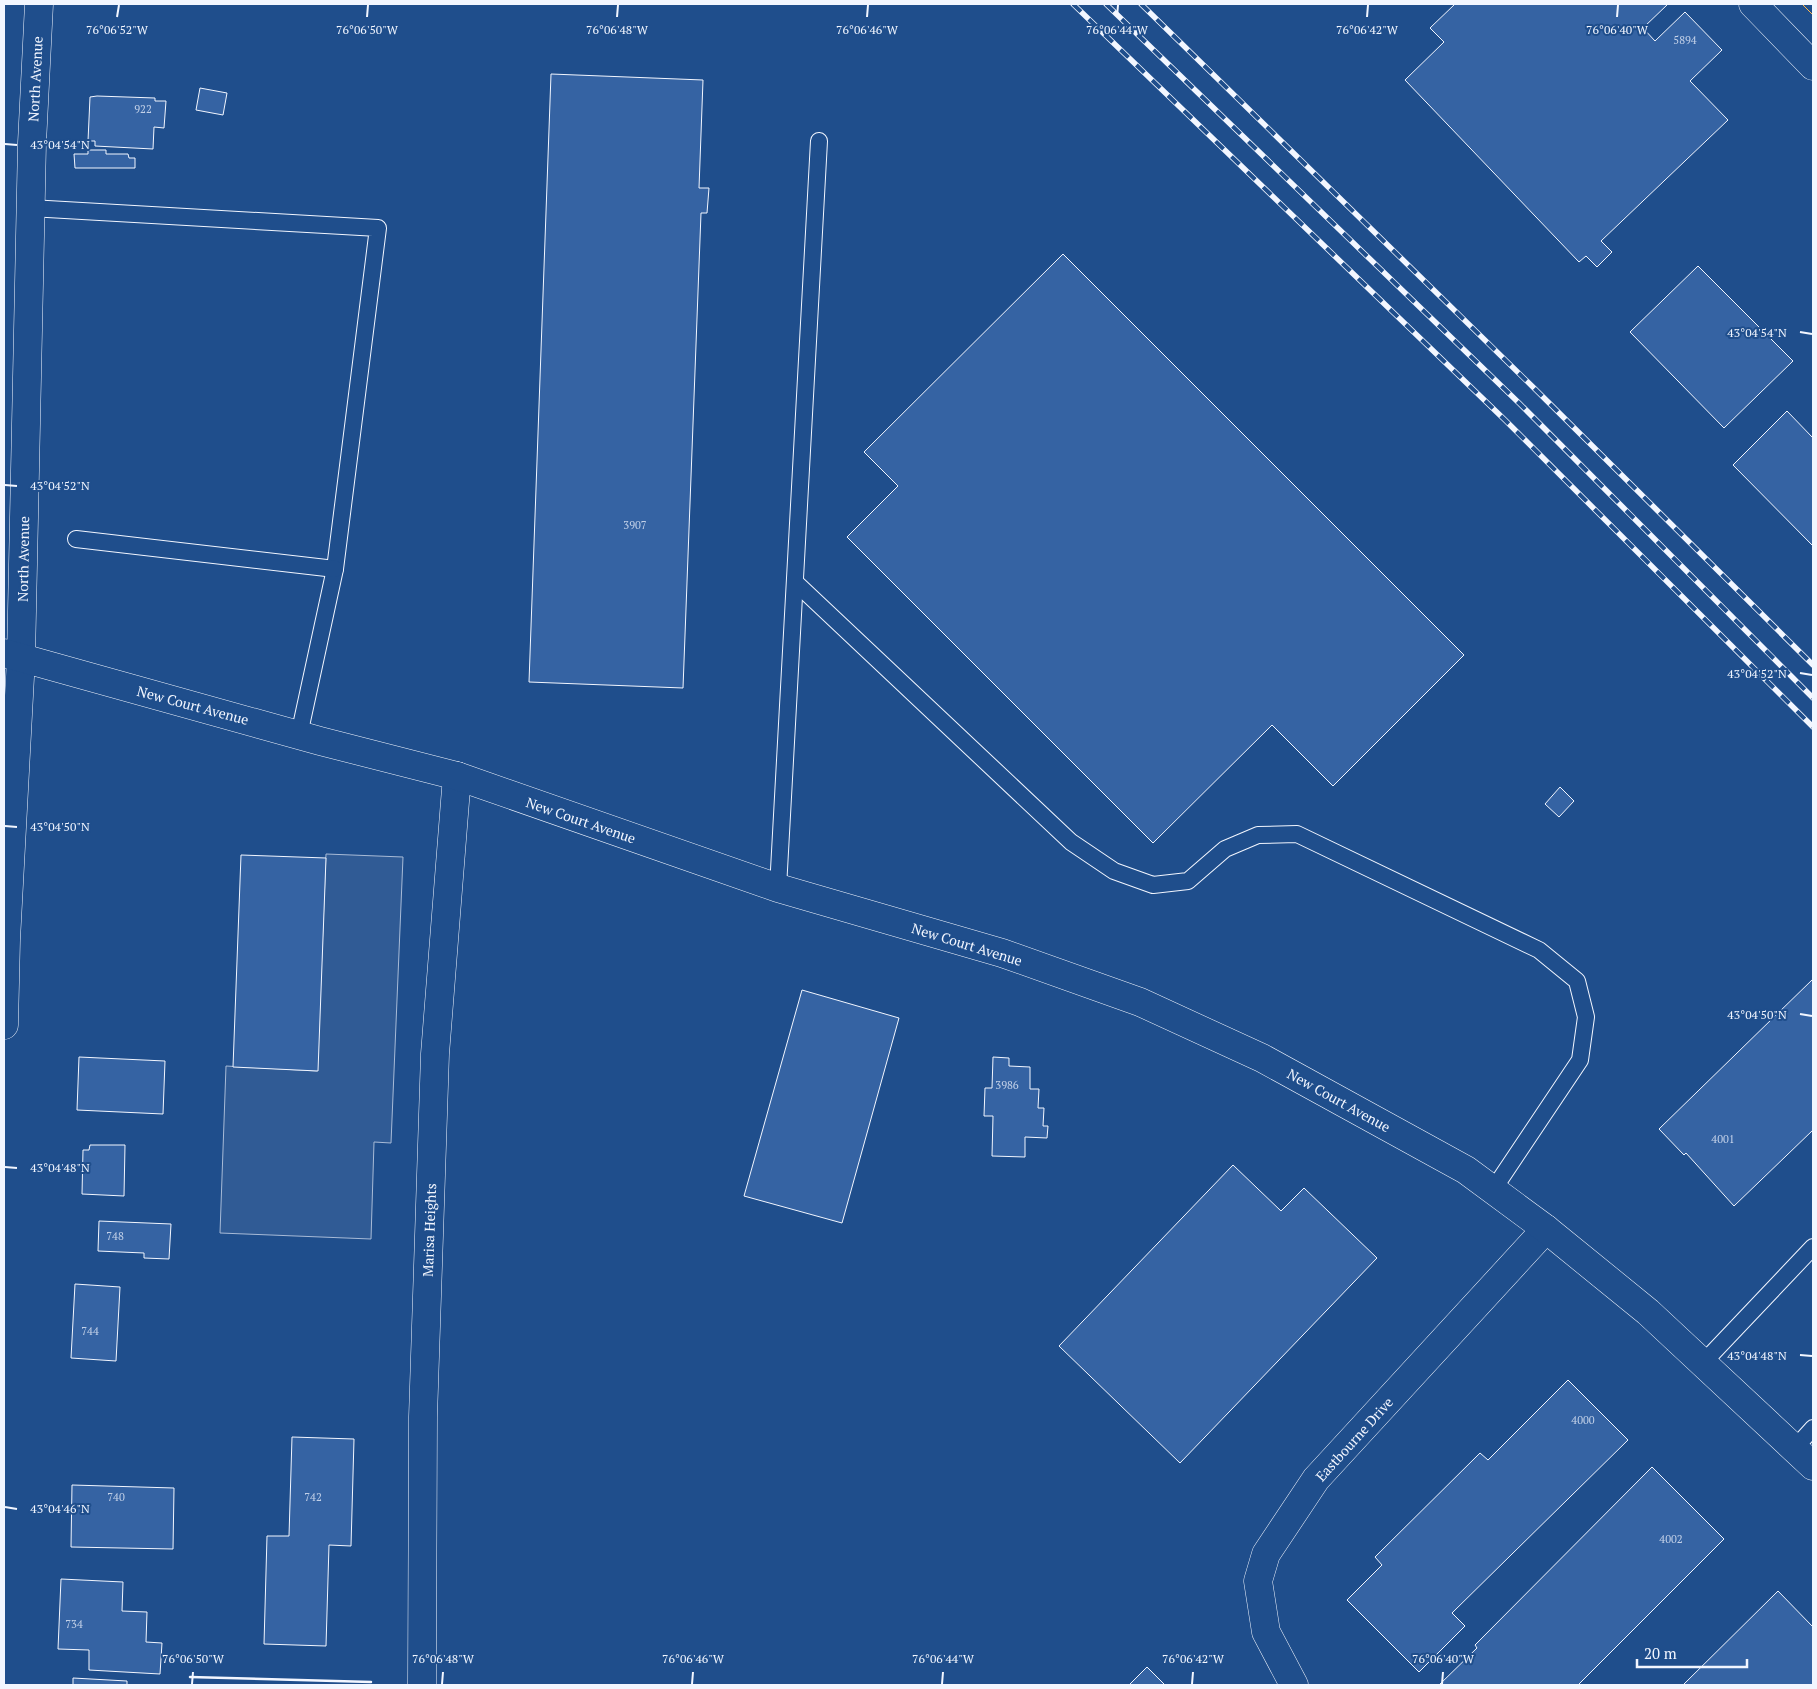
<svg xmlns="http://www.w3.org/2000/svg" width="1817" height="1689" viewBox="0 0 1817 1689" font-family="'PT Serif',serif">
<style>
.parking{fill:#305b95;stroke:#a8bbd7}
.building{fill:#3563a3;stroke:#f2f6ff}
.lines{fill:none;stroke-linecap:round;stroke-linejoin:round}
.lane-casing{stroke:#f2f6ff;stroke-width:18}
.street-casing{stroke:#f2f6ff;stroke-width:29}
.secondary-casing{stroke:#f2f6ff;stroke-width:29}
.lane{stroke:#1f4e8c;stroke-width:16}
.street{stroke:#1f4e8c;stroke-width:28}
.secondary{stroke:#1f4e8c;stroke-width:28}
.rail-casing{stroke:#f2f6ff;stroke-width:5.5}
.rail{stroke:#1f4e8c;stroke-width:4;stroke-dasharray:11;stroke-linecap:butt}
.wall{stroke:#f2f6ff;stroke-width:2.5}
.power{stroke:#ffb74d;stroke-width:1;stroke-dasharray:18 4 2.5 4;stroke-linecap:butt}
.ticks{fill:none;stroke:#f2f6ff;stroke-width:2}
.labels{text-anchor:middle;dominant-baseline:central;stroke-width:4;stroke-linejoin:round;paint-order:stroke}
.number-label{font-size:11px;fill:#c3d1e8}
.street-label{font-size:14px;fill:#f2f6ff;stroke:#1f4e8c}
.ticks-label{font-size:12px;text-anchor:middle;fill:#f2f6ff;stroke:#1f4e8c;stroke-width:4;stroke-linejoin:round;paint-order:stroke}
</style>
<rect width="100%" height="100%" fill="#1f4e8c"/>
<path class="parking" d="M 326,854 L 403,857 L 391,1143 L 374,1142 L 371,1239 L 220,1233 L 226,1066 L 317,1071 Z"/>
<g class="building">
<path d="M 1455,4 L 1668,4 L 1643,28 L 1655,41 L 1685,12 L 1722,50 L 1690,81 L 1728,120 L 1601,241 L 1612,252 L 1597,267 L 1586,256 L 1579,262 L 1405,80 L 1444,42 L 1430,28 Z"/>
<path d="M 551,74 L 703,80 L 699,188 L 709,188 L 707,213 L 701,213 L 683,688 L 529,682 Z"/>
<path d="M 200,88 L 227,93 L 223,115 L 196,110 Z"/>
<path d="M 97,96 L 155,98 L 155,101 L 166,101 L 164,128 L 154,127 L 153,149 L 95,146 L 95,141 L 88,141 L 90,97 Z"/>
<path d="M 88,150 L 106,150 L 106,154 L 128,154 L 129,158 L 135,158 L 135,168 L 75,168 L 74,154 L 88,154 Z"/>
<path d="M 1063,254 L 1464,655 L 1333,786 L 1272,725 L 1153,843 L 847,537 L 898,486 L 864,452 Z"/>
<path d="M 1698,266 L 1793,361 L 1724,428 L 1630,332 Z"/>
<path d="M 1787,411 L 1813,438 L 1813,546 L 1733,465 Z"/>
<path d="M 1560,787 L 1574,801 L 1559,817 L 1545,804 Z"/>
<path d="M 241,855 L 326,858 L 318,1071 L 233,1067 Z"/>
<path d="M 1813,979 L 1813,1130 L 1734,1206 L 1686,1153 L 1684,1155 L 1659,1129 Z"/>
<path d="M 802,990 L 899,1018 L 842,1223 L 744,1196 Z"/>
<path d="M 79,1057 L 165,1061 L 163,1114 L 77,1110 Z"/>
<path d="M 993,1057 L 1009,1058 L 1009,1066 L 1030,1067 L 1030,1089 L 1039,1089 L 1038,1108 L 1044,1108 L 1043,1126 L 1048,1126 L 1047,1138 L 1025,1137 L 1025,1157 L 992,1156 L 993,1116 L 984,1116 L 985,1088 L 992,1088 Z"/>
<path d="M 90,1145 L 125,1145 L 124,1196 L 82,1194 L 83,1150 L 89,1150 Z"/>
<path d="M 1233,1165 L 1281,1211 L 1304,1188 L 1377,1258 L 1180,1463 L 1059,1346 Z"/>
<path d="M 99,1221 L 171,1224 L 169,1259 L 144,1258 L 144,1253 L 98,1251 Z"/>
<path d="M 75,1284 L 120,1287 L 116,1361 L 71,1358 Z"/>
<path d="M 1568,1380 L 1628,1440 L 1452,1613 L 1465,1626 L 1419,1672 L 1347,1600 L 1382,1565 L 1375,1557 L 1480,1453 L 1488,1460 Z"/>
<path d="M 292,1437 L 354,1439 L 351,1546 L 329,1545 L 326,1646 L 264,1644 L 267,1536 L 289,1536 Z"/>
<path d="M 1652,1467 L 1724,1539 L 1578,1685 L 1439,1685 L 1477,1648 L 1475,1645 Z"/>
<path d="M 72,1485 L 174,1488 L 173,1549 L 71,1547 Z"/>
<path d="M 61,1579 L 123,1582 L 122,1611 L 147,1612 L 146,1642 L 162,1643 L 160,1674 L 89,1670 L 89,1650 L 58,1649 Z"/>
<path d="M 1778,1591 L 1813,1627 L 1813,1685 L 1683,1685 Z"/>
<path d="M 1147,1667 L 1165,1685 L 1129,1685 Z"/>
<path d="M 73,1678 L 127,1681 L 127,1685 L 73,1685 Z"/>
</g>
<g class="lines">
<g class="lane-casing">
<g id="lane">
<path d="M 30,208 L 378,228 L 335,569 L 299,735"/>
<path d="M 76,539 L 335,569"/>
<path d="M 795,582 L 1071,842 L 1114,871 L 1153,885 L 1188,881 L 1225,849 L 1258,835 L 1297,834 L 1539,950 L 1577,981 L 1586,1017 L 1580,1060 L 1493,1190"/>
<path d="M 778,888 L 819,141"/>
<path d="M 1703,1363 L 1813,1247"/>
<path d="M 1794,1449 L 1813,1428"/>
</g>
</g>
<g class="street-casing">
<g id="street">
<path d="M 4,1025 L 6,940 L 21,658 L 32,143 L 39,4"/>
<path d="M 422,1685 L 423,1417 L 435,1054 L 457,776"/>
<path d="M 1294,1685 L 1266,1632 L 1258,1581 L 1266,1554 L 1316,1479 L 1546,1229"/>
</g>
</g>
<g class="secondary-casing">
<g id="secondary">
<path d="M 1753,4 L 1813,66"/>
<path d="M 4,653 L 320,741 L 457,776 L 778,888 L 1002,953 L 1140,1002 L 1262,1058 L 1466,1170 L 1546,1229 L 1648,1312 L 1813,1466"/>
</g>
</g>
<use href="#lane" class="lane"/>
<use href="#street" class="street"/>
<use href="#secondary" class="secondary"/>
<g class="rail-casing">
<g id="rail">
<path d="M 1073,4 L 1505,420 L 1813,727"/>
<path d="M 1106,4 L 1520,404 L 1813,698"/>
<path d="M 1141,4 L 1536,390 L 1813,665"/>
</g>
</g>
<use href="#rail" class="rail"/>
<path class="wall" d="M 190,1677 L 371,1682"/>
<path class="power" d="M 1802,4 L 1813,15"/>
</g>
<path class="ticks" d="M 117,17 L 119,5M 367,17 L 368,5M 617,17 L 618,5M 867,17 L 868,5M 1117,17 L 1118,5M 1367,17 L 1368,5M 1617,17 L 1618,5M 5,144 L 17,145M 1800,332 L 1812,334M 5,485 L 17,486M 1800,673 L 1812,675M 5,826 L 17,827M 1800,1014 L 1812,1016M 5,1167 L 17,1168M 1800,1355 L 1812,1356M 5,1507 L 17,1509M 192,1684 L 193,1672M 442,1684 L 443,1672M 692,1684 L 693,1672M 942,1684 L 943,1672M 1192,1684 L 1193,1672M 1442,1684 L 1443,1672"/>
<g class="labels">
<g class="number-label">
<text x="1685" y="40">5894</text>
<text x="143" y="109">922</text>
<text x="635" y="525">3907</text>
<text x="1007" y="1085">3986</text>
<text x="1723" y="1139">4001</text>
<text x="115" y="1236">748</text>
<text x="90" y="1331">744</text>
<text x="1583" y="1420">4000</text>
<text x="116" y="1497">740</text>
<text x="313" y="1497">742</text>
<text x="1671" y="1539">4002</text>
<text x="74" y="1624">734</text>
</g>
<g class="street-label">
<text transform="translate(35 79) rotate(-87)">North Avenue</text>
<text transform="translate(23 559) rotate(-89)">North Avenue</text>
<text transform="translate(193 705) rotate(15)">New Court Avenue</text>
<text transform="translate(581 820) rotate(19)">New Court Avenue</text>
<text transform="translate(967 944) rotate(17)">New Court Avenue</text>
<text transform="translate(1339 1100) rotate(29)">New Court Avenue</text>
<text transform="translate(429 1230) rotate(-88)">Marisa Heights</text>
<text transform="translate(1354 1439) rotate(-48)">Eastbourne Drive</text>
</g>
</g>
<g class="ticks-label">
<text x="117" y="34">76°06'52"W</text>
<text x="367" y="34">76°06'50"W</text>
<text x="617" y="34">76°06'48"W</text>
<text x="867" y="34">76°06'46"W</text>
<text x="1117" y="34">76°06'44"W</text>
<text x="1367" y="34">76°06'42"W</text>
<text x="1617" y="34">76°06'40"W</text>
<text x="60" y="149">43°04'54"N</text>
<text x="1757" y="337">43°04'54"N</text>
<text x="60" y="490">43°04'52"N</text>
<text x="1757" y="678">43°04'52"N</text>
<text x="60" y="831">43°04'50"N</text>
<text x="1757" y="1019">43°04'50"N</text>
<text x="60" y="1172">43°04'48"N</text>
<text x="1757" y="1360">43°04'48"N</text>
<text x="60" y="1513">43°04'46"N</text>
<text x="193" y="1663">76°06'50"W</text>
<text x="443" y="1663">76°06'48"W</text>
<text x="693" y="1663">76°06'46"W</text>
<text x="943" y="1663">76°06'44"W</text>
<text x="1193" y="1663">76°06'42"W</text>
<text x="1443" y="1663">76°06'40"W</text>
</g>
<rect width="1817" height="1689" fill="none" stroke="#f2f6ff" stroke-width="10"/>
<path d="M1637 1659v8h110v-8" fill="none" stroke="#f2f6ff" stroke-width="2.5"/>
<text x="1644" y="1659" font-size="15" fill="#f2f6ff" stroke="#1f4e8c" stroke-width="4" paint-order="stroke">20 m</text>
</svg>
